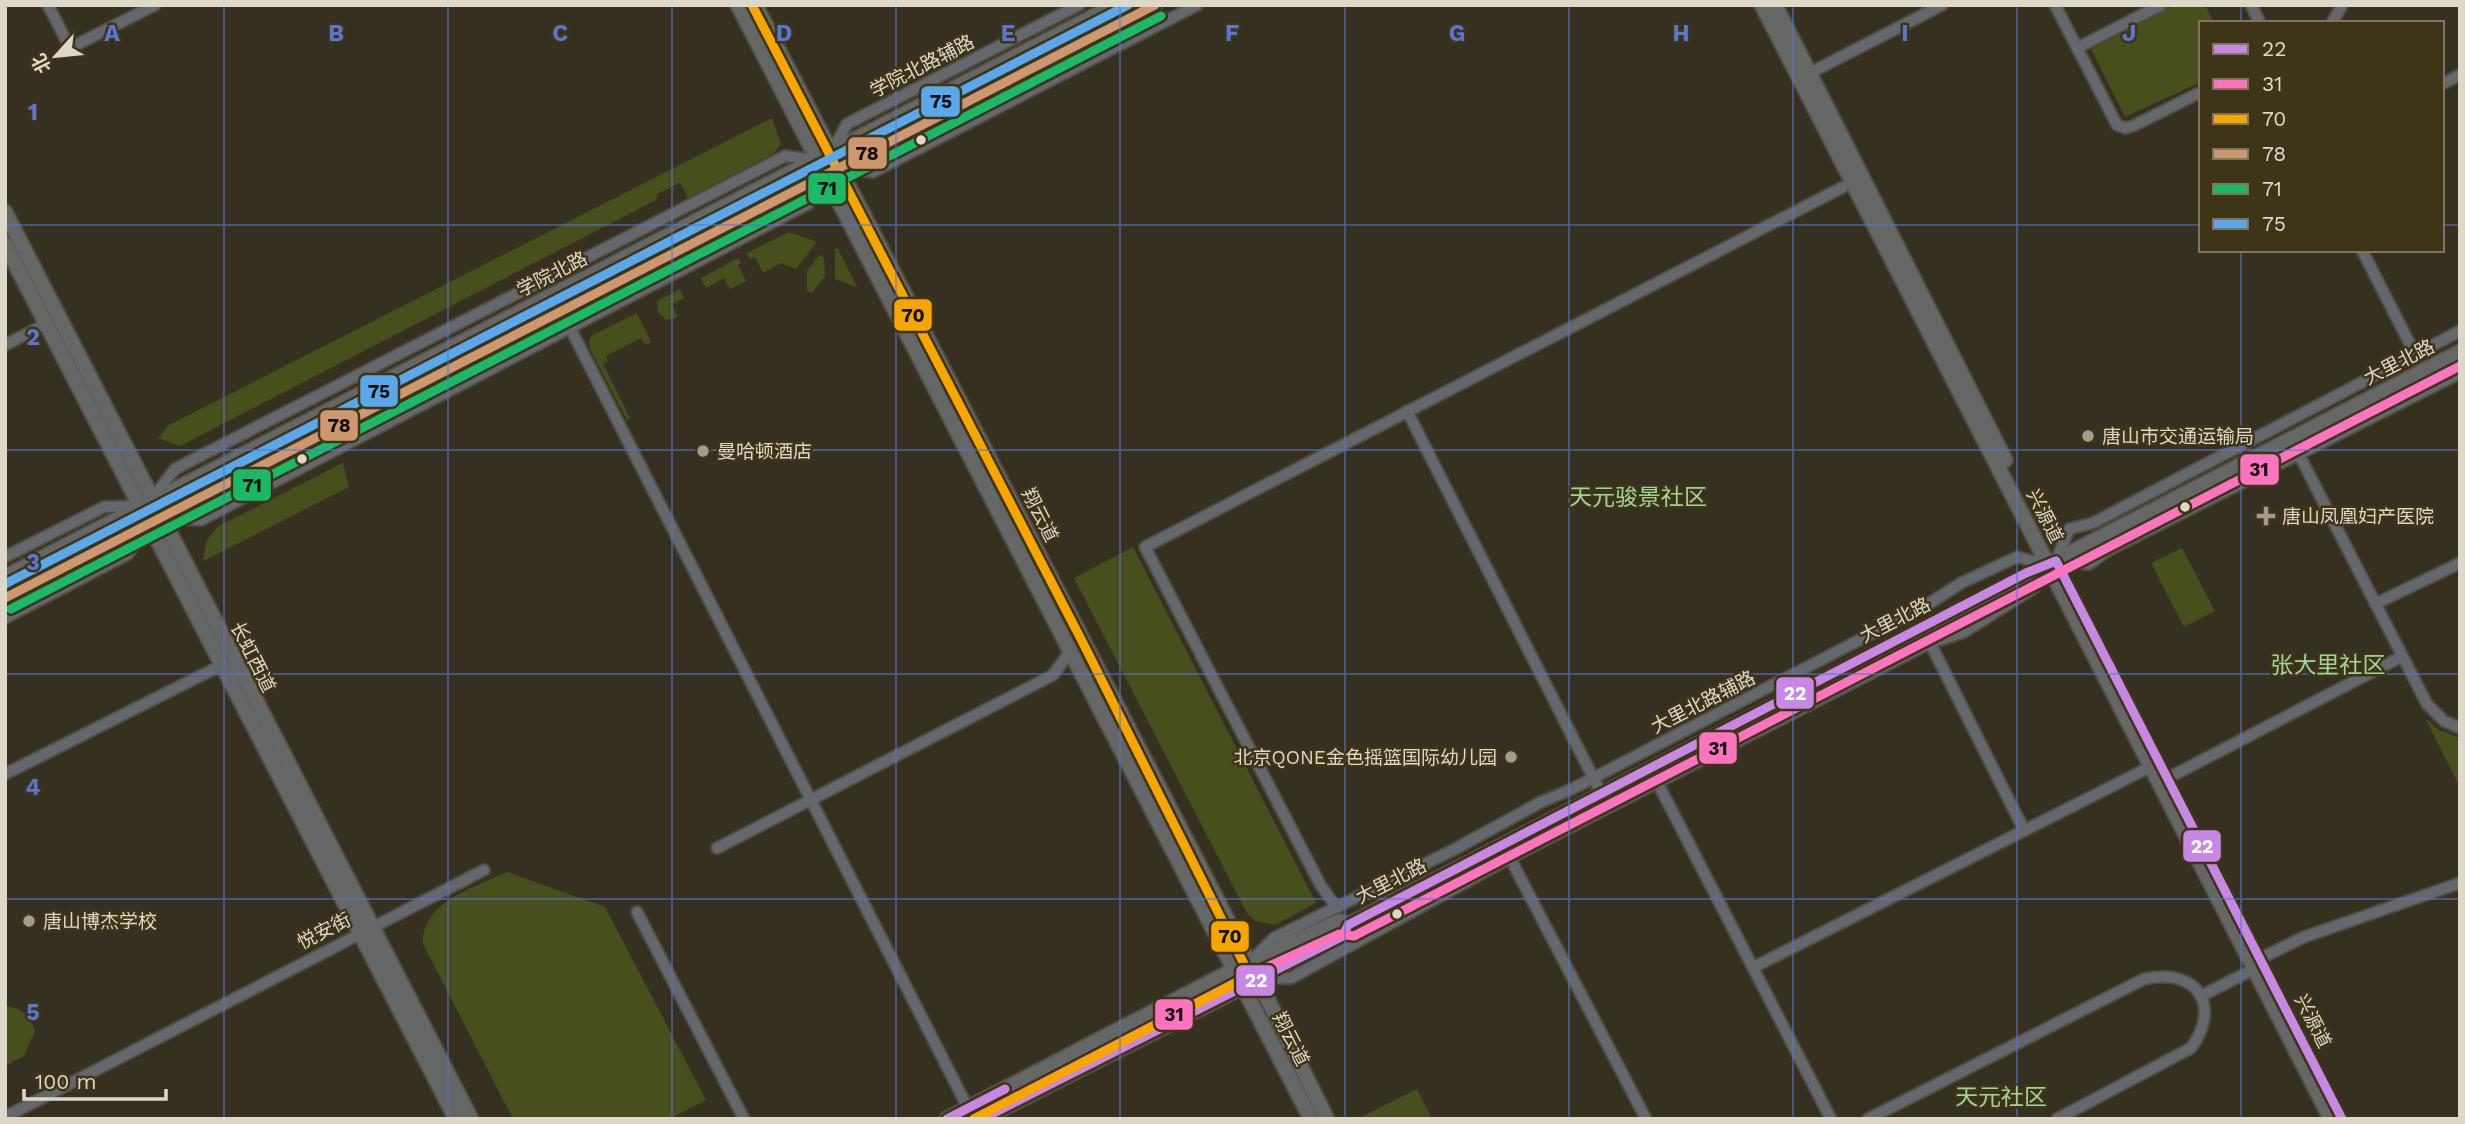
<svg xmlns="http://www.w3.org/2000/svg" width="2465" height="1124" viewBox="0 0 2465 1124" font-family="'Work Sans','Noto Sans SC',sans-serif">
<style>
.green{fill:#474f1c}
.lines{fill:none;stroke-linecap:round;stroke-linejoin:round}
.minor-casing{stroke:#524d40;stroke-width:14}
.major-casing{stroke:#524d40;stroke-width:18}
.minor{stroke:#64676c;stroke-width:10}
.major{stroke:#656767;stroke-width:14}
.bus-1-casing{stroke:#3e3418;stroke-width:14}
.bus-2-casing{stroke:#3e3418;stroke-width:14}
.bus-3-casing{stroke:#3e3418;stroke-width:14}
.bus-4-casing{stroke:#3e3418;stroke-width:14}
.bus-5-casing{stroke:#3e3418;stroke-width:14}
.bus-6-casing{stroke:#3e3418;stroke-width:14}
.bus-1{stroke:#c787e3;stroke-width:9}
.bus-2{stroke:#fc73be;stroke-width:9}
.bus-3{stroke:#f7a600;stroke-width:9}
.bus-4{stroke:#cd976f;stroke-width:9}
.bus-5{stroke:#1ab867;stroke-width:9}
.bus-6{stroke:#5aa8eb;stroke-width:9}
.grid{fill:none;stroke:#5777d3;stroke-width:2;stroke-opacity:0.55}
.bus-dot{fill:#ddd8c7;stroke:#3e3418;stroke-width:2.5}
.poi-dot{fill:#a39d8d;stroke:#3e3418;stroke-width:2.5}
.labels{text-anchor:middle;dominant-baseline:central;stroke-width:5;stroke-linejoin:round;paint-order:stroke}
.street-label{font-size:19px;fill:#ddd8c7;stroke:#3e3418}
.poi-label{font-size:19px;fill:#ddd8c7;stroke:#3e3418;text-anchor:start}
.quarter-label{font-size:23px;fill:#a0d497;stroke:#3e3418}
.grid-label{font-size:23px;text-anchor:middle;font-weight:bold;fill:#5777d3;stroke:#3e3418;stroke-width:5;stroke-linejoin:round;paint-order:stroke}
.line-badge{stroke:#3e3418;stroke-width:2.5}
.badge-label{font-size:19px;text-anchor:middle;font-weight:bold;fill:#fff}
.pale-badge-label{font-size:19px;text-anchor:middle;font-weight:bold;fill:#111}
</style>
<rect width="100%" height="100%" fill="#363020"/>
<g class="green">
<path d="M 2174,5 L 2205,5 L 2214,23 L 2201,23 L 2201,82 L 2125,117 L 2091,49 Z"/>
<path d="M 772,118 L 781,144 L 773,154 L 688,198 L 680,183 L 657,194 L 656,200 L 180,446 L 158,438 L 169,425 Z"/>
<path d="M 789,232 L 817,242 L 796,269 L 781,263 L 763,273 L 755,257 L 750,259 L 747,253 Z"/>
<path d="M 835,248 L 838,249 L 857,287 L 835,279 Z"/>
<path d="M 819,255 L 824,257 L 825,276 L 812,293 L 807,291 L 807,271 Z"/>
<path d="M 738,258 L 741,263 L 738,265 L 746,281 L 730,289 L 724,278 L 706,288 L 701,278 Z"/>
<path d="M 680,289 L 684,298 L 672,305 L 678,317 L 666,320 L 658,312 L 657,301 Z"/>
<path d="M 637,313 L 651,342 L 645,345 L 641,338 L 606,356 L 608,361 L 603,364 L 630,418 L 627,420 L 589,347 L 591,336 Z"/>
<path d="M 343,463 L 349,487 L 203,561 L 206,542 L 217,527 Z"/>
<path d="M 1133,547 L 1316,903 L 1275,925 L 1255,921 L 1247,913 L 1074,578 Z"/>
<path d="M 2182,548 L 2215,611 L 2184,627 L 2151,563 Z"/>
<path d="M 2425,718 L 2439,730 L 2460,738 L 2460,787 Z"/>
<path d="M 507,872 L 605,907 L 706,1100 L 669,1119 L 513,1119 L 423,944 C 422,901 474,888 507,872 Z"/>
<path d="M 5,1006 C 21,1007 31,1017 35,1031 L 24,1056 L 5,1066 Z"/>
<path d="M 1417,1089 L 1432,1119 L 1357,1119 Z"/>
</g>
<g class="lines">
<g class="minor-casing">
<g id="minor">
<path d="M 48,5 L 70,48 L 155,5"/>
<path d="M 2055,5 L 2117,125 L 2125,128 L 2133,126 L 2201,92"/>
<path d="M 2251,5 L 2260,23"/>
<path d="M 2332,23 L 2342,5"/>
<path d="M 2077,48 L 2161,5"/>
<path d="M 1810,73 L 1942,5"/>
<path d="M 2442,84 L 2460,75"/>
<path d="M 832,151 L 847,124 L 1079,5"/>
<path d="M 838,168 L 873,172 L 1197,5"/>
<path d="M 2362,250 L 2415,354"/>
<path d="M 562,312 L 968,1108"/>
<path d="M 2460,331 L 2093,523 L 2069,529 L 2056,561 L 2089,564 L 2107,551 L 2460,373"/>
<path d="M 5,345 L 46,324"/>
<path d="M 1407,411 L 1601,793"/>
<path d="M 2291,439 L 2427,704 L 2444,721 L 2460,728"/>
<path d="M 151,500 L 175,469 L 785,156 L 815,160"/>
<path d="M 160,518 L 201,520 L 808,204 L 824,177"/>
<path d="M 5,557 L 104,507 L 140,506"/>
<path d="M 2375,604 L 2460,563"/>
<path d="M 5,618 L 128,554 L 147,526"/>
<path d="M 1928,639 L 2024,830"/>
<path d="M 1650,768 L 1831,1119"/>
<path d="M 5,774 L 220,666"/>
<path d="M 2166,779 L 2401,657"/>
<path d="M 717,848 L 1053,675 L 1072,649"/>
<path d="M 1508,854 L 1646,1119"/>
<path d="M 1337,908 L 1321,886 L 1145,547 L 1843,187"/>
<path d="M 637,912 L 744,1119"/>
<path d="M 1254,958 L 1274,938 L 1455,849 L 1541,802 L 1572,789 L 1927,605 L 1961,583 L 2017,557 L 2048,565 L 2034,588 L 1964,632 L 1930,643 L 1510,858 L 1291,978 L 1261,979"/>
<path d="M 2259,959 L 2304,937 L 2460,883"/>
<path d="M 1754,967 L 2150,767"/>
<path d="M 2201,996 L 2254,969"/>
<path d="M 5,1117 L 484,870"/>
<path d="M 1868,1119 L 2144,979 C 2195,967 2223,1004 2191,1048 L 2057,1119"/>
</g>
</g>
<g class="major-casing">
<g id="major">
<path d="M 738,5 L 1311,1119"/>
<path d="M 755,5 L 1249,962 L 1327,1119"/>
<path d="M 1762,5 L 2331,1119"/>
<path d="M 1775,5 L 2005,460"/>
<path d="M 5,212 L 471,1119"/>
<path d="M 5,244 L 456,1119"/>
<path d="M 5,577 L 1116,5"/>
<path d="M 5,598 L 1155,5"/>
<path d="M 947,1119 L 1249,962 L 1339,921 L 1348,925"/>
<path d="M 982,1119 L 1343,936 L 1348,925 L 2460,352"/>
</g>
</g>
<use href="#minor" class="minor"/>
<use href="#major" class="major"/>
<g class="bus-1-casing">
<g id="bus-1">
<path d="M 947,1119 L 1005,1089"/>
<path d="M 982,1119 L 1343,936 L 1348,925 L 2026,573 L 2056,561 L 2342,1119"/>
</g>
</g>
<g class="bus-2-casing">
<path id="bus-2" d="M 974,1119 L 1254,973 L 1339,934 L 1354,936 L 2460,366"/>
</g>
<g class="bus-3-casing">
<path id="bus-3" d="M 752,5 L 1083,643 L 1246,968 L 1240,981 L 974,1119"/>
</g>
<g class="bus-4-casing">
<path id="bus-4" d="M 5,598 L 1155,5"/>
</g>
<g class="bus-5-casing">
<path id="bus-5" d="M 11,609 L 1161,16"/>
</g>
<g class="bus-6-casing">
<path id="bus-6" d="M 5,584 L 1128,5"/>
</g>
<use href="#bus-1" class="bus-1"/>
<use href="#bus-2" class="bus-2"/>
<use href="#bus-3" class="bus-3"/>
<use href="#bus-4" class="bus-4"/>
<use href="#bus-5" class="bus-5"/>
<use href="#bus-6" class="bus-6"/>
</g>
<path class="grid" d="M 224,5 L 224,1119M 448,5 L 448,1119M 672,5 L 672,1119M 896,5 L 896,1119M 1120,5 L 1120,1119M 1345,5 L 1345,1119M 1569,5 L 1569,1119M 1793,5 L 1793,1119M 2017,5 L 2017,1119M 2241,5 L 2241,23M 5,225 L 2201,225M 2442,225 L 2460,225M 2241,250 L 2241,1119M 5,450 L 2460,450M 5,674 L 2460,674M 5,899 L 2460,899"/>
<g class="bus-dot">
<circle cx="921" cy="140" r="6"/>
<circle cx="302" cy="459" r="6"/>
<circle cx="2185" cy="507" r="6"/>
<circle cx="1397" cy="914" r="6"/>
</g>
<g class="poi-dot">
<circle cx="2088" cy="436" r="7"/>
<circle cx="703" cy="451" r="7"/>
<path d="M2262.5 505.5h7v7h7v7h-7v7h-7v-7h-7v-7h7z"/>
<circle cx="1511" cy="757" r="7"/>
<circle cx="29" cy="921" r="7"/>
</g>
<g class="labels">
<g class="street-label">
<text transform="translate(922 66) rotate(-27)">学院北路辅路</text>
<text transform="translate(552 274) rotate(-27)">学院北路</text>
<text transform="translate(2399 362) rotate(-27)">大里北路</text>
<text transform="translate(1040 515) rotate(63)">翔云道</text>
<text transform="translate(2045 516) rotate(63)">兴源道</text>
<text transform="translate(1895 620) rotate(-27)">大里北路</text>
<text transform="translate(253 657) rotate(63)">长虹西道</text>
<text transform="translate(1703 702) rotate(-27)">大里北路辅路</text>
<text transform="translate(1391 881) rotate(-27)">大里北路</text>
<text transform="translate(324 931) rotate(-27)">悦安街</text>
<text transform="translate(2313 1021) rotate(63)">兴源道</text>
<text transform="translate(1291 1039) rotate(63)">翔云道</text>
</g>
<g class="poi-label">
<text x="2102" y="436">唐山市交通运输局</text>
<text x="717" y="451">曼哈顿酒店</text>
<text x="2282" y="516">唐山凤凰妇产医院</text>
<text x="1497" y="757" text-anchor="end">北京QONE金色摇篮国际幼儿园</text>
<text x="43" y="921">唐山博杰学校</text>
</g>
<g class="quarter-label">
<text x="1638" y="497">天元骏景社区</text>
<text x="2328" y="665">张大里社区</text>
<text x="2001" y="1097">天元社区</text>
</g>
</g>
<g class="grid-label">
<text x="112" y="41">A</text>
<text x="336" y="41">B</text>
<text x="560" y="41">C</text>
<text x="784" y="41">D</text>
<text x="1008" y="41">E</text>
<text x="1232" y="41">F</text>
<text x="1457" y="41">G</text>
<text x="1681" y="41">H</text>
<text x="1905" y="41">I</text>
<text x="2129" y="41">J</text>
<text x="33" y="120">1</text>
<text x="33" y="345">2</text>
<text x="33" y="570">3</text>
<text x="33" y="795">4</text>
<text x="33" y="1020">5</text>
</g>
<g class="line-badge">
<rect x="920" y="85" width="41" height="33" rx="7" fill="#5aa8eb"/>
<rect x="847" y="136" width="41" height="34" rx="7" fill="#cd976f"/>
<rect x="807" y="172" width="40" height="33" rx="7" fill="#1ab867"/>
<rect x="893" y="298" width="40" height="34" rx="7" fill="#f7a600"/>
<rect x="359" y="374" width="40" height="34" rx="7" fill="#5aa8eb"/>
<rect x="319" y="409" width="40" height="33" rx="7" fill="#cd976f"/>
<rect x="2239" y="453" width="41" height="33" rx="7" fill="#fc73be"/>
<rect x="232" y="468" width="40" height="34" rx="7" fill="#1ab867"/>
<rect x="1775" y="676" width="40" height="34" rx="7" fill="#c787e3"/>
<rect x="1698" y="731" width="40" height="34" rx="7" fill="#fc73be"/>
<rect x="2182" y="829" width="40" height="34" rx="7" fill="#c787e3"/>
<rect x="1210" y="920" width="40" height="33" rx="7" fill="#f7a600"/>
<rect x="1235" y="964" width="41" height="33" rx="7" fill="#c787e3"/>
<rect x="1154" y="998" width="40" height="33" rx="7" fill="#fc73be"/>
</g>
<g class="badge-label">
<text x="1795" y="700">22</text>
<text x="2202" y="853">22</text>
<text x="1256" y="987">22</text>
</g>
<g class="pale-badge-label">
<text x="941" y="108">75</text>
<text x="867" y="160">78</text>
<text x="827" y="195">71</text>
<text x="913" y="322">70</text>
<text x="379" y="398">75</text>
<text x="339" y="432">78</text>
<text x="2259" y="476">31</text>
<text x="252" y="492">71</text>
<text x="1718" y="755">31</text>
<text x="1230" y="943">70</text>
<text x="1174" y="1021">31</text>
</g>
<rect width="2465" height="1124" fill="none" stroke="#ddd8c7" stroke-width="14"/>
<rect x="2199" y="21" width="245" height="231" fill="#3e3418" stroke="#7e765e" stroke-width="2"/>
<rect x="2213" y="44" width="35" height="10" fill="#c787e3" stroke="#7e765e" stroke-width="2"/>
<text x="2262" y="56" font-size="21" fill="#ddd8c7">22</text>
<rect x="2213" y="79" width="35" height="10" fill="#fc73be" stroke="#7e765e" stroke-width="2"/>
<text x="2262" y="91" font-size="21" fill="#ddd8c7">31</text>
<rect x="2213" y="114" width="35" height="10" fill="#f7a600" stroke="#7e765e" stroke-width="2"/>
<text x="2262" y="126" font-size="21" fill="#ddd8c7">70</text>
<rect x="2213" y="149" width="35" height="10" fill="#cd976f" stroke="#7e765e" stroke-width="2"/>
<text x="2262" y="161" font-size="21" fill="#ddd8c7">78</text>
<rect x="2213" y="184" width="35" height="10" fill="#1ab867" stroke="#7e765e" stroke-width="2"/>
<text x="2262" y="196" font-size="21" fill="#ddd8c7">71</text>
<rect x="2213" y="219" width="35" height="10" fill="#5aa8eb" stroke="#7e765e" stroke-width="2"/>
<text x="2262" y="231" font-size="21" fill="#ddd8c7">75</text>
<g transform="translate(56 56) rotate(243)" stroke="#3e3418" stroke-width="5" paint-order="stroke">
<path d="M0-5L12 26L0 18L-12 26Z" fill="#ddd8c7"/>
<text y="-10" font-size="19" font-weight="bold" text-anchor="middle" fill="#ddd8c7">北</text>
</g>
<path d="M24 1089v10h142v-10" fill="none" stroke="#ddd8c7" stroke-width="3.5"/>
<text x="35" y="1089" font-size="21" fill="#ddd8c7" stroke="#3e3418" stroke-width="5" paint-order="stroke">100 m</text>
</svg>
